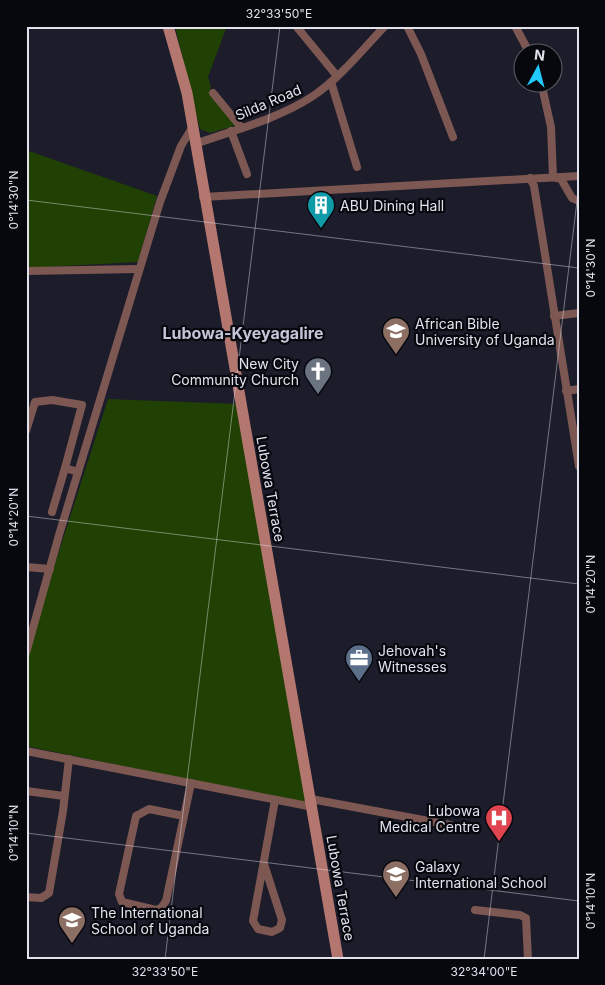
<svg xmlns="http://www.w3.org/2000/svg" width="605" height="985" viewBox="0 0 605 985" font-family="Inter,sans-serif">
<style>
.green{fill:#204103}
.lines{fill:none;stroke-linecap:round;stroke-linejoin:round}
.street{stroke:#7d5752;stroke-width:8}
.secondary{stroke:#b47770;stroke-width:11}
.ticks{fill:none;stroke:#e2e2ed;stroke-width:1;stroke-opacity:0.45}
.labels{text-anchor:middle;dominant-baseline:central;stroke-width:4.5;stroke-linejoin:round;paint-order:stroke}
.street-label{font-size:14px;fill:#e2e2ed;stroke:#07070e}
.poi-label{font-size:14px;fill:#e2e2ed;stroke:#07070e;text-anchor:start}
.quarter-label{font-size:16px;font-weight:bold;fill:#c5c5da;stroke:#07070e}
.neatline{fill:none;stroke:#e2e2ed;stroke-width:2}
.ticks-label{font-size:12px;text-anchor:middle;fill:#e2e2ed}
</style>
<rect width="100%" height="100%" fill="#1c1c2b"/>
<g class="green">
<path d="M 175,26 L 227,26 L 208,77 L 211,87 L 209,94 L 236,125 L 234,126 L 210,133 L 200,129 Z"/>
<path d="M 26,150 L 157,196 L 138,262 L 26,268 Z"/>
<path d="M 108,399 L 238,404 L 307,804 L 26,746 L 26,654 Z"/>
</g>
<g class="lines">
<g class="street">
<path d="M 296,26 L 337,76"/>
<path d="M 407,26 L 421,54 L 453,137"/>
<path d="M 515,26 L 529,52"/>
<path d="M 331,82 L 357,167"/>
<path d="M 541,82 L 551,127 L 553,177 L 561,179 L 572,198 L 579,201"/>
<path d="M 213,93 L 241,127"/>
<path d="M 231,131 L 247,174"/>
<path d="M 195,144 C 234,130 278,119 313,96 C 340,78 362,50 385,26"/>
<path d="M 530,178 L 534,186 L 579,466"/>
<path d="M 203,197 L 579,176"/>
<path d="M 26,271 L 139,269"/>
<path d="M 554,316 L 579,313"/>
<path d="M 566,391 L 579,389"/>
<path d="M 26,431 L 35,402 L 52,400 L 82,405 L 65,468"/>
<path d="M 52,512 L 65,468 L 78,472"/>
<path d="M 26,567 L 50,569"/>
<path d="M 26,653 L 59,535 L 160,202 L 181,146 L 192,128"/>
<path d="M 26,751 L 313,807"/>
<path d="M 26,791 L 64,796"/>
<path d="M 311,799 L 450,825"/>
<path d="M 184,816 L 149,809 L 136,816 L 119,894 L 122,902 L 156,910 L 161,908 L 166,901 L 191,783"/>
<path d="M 264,864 L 282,920 L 280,928 L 272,932 L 258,929 L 253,921 L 275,800"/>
<path d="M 26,897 L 41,898 L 49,893 L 63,811 L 69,759"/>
<path d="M 475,910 L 520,915 L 526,918 L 528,959"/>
</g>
<path class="secondary" d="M 168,26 L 187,93 L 338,959"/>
</g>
<path class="ticks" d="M 26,200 L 579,268M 26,516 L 579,584M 26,833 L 579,901M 165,959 L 280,26M 484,959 L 579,185"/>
<defs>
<g id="building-pin" transform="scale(1.4375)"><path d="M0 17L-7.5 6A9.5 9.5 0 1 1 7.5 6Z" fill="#0f9aa8" stroke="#07070e"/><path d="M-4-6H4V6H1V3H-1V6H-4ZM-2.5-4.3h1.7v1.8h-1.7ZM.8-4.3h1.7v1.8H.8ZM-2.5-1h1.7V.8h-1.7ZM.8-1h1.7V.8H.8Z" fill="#fff"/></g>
<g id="university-pin" transform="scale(1.4375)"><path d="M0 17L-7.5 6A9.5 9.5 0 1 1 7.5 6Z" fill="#8d6e63" stroke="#07070e"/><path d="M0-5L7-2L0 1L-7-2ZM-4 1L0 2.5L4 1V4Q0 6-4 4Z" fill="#fff"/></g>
<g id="church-pin" transform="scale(1.4375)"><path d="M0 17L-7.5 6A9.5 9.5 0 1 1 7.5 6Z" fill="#6b7280" stroke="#07070e"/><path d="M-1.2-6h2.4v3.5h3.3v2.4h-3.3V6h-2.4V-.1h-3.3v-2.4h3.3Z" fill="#fff"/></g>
<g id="office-pin" transform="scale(1.4375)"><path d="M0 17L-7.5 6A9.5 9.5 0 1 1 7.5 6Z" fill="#5c6f8a" stroke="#07070e"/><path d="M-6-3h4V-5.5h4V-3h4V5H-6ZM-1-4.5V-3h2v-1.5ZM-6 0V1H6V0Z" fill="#fff"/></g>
<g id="hospital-pin" transform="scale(1.4375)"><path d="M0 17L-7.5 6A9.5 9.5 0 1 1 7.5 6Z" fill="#e0444e" stroke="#07070e"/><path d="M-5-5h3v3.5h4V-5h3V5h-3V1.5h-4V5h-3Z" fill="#fff"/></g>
<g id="school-pin" transform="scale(1.4375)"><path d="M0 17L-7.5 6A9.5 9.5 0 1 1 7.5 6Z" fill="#8d6e63" stroke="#07070e"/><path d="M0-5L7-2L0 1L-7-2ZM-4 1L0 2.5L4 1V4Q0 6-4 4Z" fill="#fff"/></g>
</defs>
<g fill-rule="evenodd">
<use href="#building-pin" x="321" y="205"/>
<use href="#university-pin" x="396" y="331"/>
<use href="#church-pin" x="318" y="371"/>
<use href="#office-pin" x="359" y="658"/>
<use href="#hospital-pin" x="499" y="818"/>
<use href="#school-pin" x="396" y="874"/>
<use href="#school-pin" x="72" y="920"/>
</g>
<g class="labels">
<g class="street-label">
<text transform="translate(268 102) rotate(-23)">Silda Road</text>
<text transform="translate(271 489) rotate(80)">Lubowa Terrace</text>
<text transform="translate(341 888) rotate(80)">Lubowa Terrace</text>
</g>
<g class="poi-label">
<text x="340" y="205">ABU Dining Hall</text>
<text x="415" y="323">African Bible<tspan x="415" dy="16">University of Uganda</tspan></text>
<text x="299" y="363" text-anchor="end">New City<tspan x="299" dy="16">Community Church</tspan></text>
<text x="378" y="650">Jehovah's<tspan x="378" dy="16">Witnesses</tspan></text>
<text x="480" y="810" text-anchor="end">Lubowa<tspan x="480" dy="16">Medical Centre</tspan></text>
<text x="415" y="866">Galaxy<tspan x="415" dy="16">International School</tspan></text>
<text x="91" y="912">The International<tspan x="91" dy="16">School of Uganda</tspan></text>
</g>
<g class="quarter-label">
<text x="243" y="333">Lubowa-Kyeyagalire</text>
</g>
</g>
<rect width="605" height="985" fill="none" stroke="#07070e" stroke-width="55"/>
<g transform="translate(538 68) rotate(7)"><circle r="24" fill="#07070e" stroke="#5f5f67"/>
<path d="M0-4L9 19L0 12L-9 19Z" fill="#21c9fd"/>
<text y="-8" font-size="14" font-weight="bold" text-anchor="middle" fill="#e2e2ed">N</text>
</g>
<rect x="28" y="28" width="550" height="930" class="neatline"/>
<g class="ticks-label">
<text x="279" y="18">32°33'50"E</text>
<text transform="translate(14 200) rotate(-90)" y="4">0°14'30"N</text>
<text transform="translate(591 268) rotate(-90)" y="4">0°14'30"N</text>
<text transform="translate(14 517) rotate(-90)" y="4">0°14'20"N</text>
<text transform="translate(591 584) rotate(-90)" y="4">0°14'20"N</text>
<text transform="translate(14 833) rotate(-90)" y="4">0°14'10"N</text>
<text transform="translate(591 901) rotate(-90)" y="4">0°14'10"N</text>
<text x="165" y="976">32°33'50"E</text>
<text x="484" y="976">32°34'00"E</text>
</g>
</svg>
